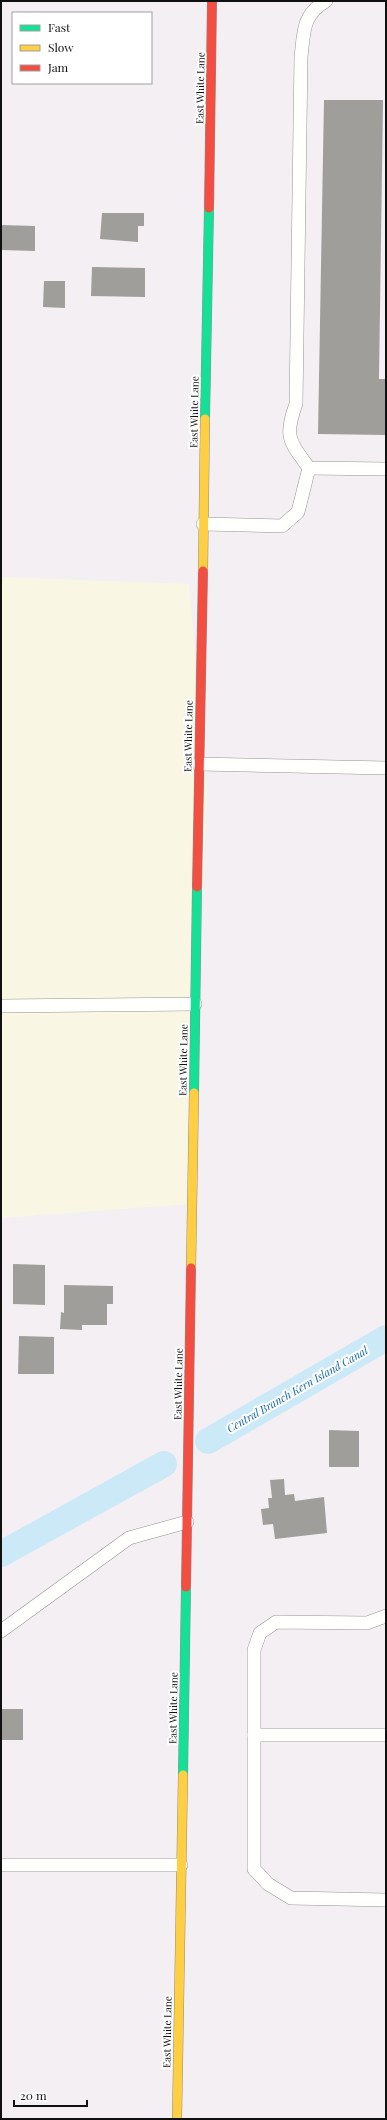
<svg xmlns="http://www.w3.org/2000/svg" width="387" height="2120" viewBox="0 0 387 2120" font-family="'Playfair Display',serif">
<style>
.industrial{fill:#f4eff3;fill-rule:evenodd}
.farmland{fill:#f9f6e3}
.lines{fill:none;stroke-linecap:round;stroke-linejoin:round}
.canal{stroke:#cce9f7;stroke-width:26}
.building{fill:#a09e9b}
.lane-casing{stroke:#969694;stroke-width:14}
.fast-casing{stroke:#8d8d8b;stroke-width:10}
.slow-casing{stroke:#8d8d8b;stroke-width:10}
.jam-casing{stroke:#8d8d8b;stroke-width:10}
.lane{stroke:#fffffe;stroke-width:13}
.fast{stroke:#16e098;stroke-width:9}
.slow{stroke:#ffcf43;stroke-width:9}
.jam{stroke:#f24e42;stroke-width:9}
.labels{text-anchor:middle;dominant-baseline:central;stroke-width:4;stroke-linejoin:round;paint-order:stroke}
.street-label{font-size:10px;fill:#101010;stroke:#fff}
.water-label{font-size:11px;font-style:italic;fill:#166aa6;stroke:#fff}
</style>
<rect width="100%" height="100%" fill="#fcfcf7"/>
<path class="industrial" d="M 1,1 L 386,1 L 386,2119 L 1,2119 ZM 13,13 L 151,13 L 151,83 L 13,83 Z"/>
<path class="farmland" d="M 1,577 L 189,584 L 207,788 L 190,1204 L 1,1218 Z"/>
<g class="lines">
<g class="canal">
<path d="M 208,1441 L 386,1338"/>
<path d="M 1,1554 L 164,1464"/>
</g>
</g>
<g class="building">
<path d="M 324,100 L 383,100 L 379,379 L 386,379 L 386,435 L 318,434 Z"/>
<path d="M 102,213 L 144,213 L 144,226 L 138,226 L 138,242 L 100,239 Z"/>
<path d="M 1,225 L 35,226 L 35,251 L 1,250 Z"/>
<path d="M 92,267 L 145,268 L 145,297 L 91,296 Z"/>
<path d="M 44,281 L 65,281 L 65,308 L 43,307 Z"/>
<path d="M 13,1264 L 45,1265 L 45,1305 L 13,1304 Z"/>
<path d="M 64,1285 L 113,1286 L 113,1304 L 107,1304 L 107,1325 L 82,1325 L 82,1330 L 60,1329 L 61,1312 L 64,1313 Z"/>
<path d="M 19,1336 L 54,1337 L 54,1374 L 18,1374 Z"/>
<path d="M 329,1430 L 359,1431 L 359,1467 L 329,1467 Z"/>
<path d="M 284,1479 L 285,1495 L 294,1494 L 295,1501 L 324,1497 L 327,1533 L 275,1539 L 273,1524 L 263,1525 L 261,1509 L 269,1508 L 268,1498 L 272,1498 L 270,1480 Z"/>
<rect x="1" y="1709" width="22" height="31"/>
</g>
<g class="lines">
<g class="lane-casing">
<g id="lane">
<path d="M 326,1 C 302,15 304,32 301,57 L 296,404 C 284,436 289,441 309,468 L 386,469"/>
<path d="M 203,524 L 282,526 L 298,512 L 309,468"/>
<path d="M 199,764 L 386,768"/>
<path d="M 1,1006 L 195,1004"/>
<path d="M 386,1616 L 367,1623 L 276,1622 L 260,1633 L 254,1650 L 254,1869 L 268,1884 L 291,1898 L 386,1900"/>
<path d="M 1,1631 L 129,1538 L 187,1522"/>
<path d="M 254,1735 L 386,1735"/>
<path d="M 1,1865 L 181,1865"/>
</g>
</g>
<g class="fast-casing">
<g id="fast">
<path d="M 205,419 L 209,208"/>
<path d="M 194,1093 L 197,887"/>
<path d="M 183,1775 L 186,1587"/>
</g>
</g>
<g class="slow-casing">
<g id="slow">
<path d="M 203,571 L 205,419"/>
<path d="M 191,1268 L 194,1093"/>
<path d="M 177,2119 L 183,1775"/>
</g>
</g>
<g class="jam-casing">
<g id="jam">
<path d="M 209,208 L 212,1"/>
<path d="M 197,887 L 203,571"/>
<path d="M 186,1587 L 191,1268"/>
</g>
</g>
<use href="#lane" class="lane"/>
<use href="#fast" class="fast"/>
<use href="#slow" class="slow"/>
<use href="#jam" class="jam"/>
</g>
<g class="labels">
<g class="street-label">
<text transform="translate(200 88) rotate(-89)">East White Lane</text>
<text transform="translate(194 412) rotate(-89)">East White Lane</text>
<text transform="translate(188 736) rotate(-89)">East White Lane</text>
<text transform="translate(183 1060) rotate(-89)">East White Lane</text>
<text transform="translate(178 1384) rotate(-89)">East White Lane</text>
<text transform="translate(173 1708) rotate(-89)">East White Lane</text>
<text transform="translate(167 2032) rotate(-89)">East White Lane</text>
</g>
<g class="water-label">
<text transform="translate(297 1389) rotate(-30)">Central Branch Kern Island Canal</text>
</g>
</g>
<rect width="387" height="2120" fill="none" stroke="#101010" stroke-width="4"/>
<rect x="12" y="12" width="140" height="72" fill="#ffffff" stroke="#9f9f9f"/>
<rect x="20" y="25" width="20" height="6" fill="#16e098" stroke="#9f9f9f"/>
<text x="48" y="32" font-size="12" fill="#101010">Fast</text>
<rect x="20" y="45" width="20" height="6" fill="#ffcf43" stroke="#9f9f9f"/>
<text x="48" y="52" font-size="12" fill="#101010">Slow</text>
<rect x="20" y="65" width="20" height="6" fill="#f24e42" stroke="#9f9f9f"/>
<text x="48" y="72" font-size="12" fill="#101010">Jam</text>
<path d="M14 2100v6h73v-6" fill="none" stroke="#101010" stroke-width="2"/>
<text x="20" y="2100" font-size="12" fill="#101010" stroke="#ffffff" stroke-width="3" paint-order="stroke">20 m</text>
</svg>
